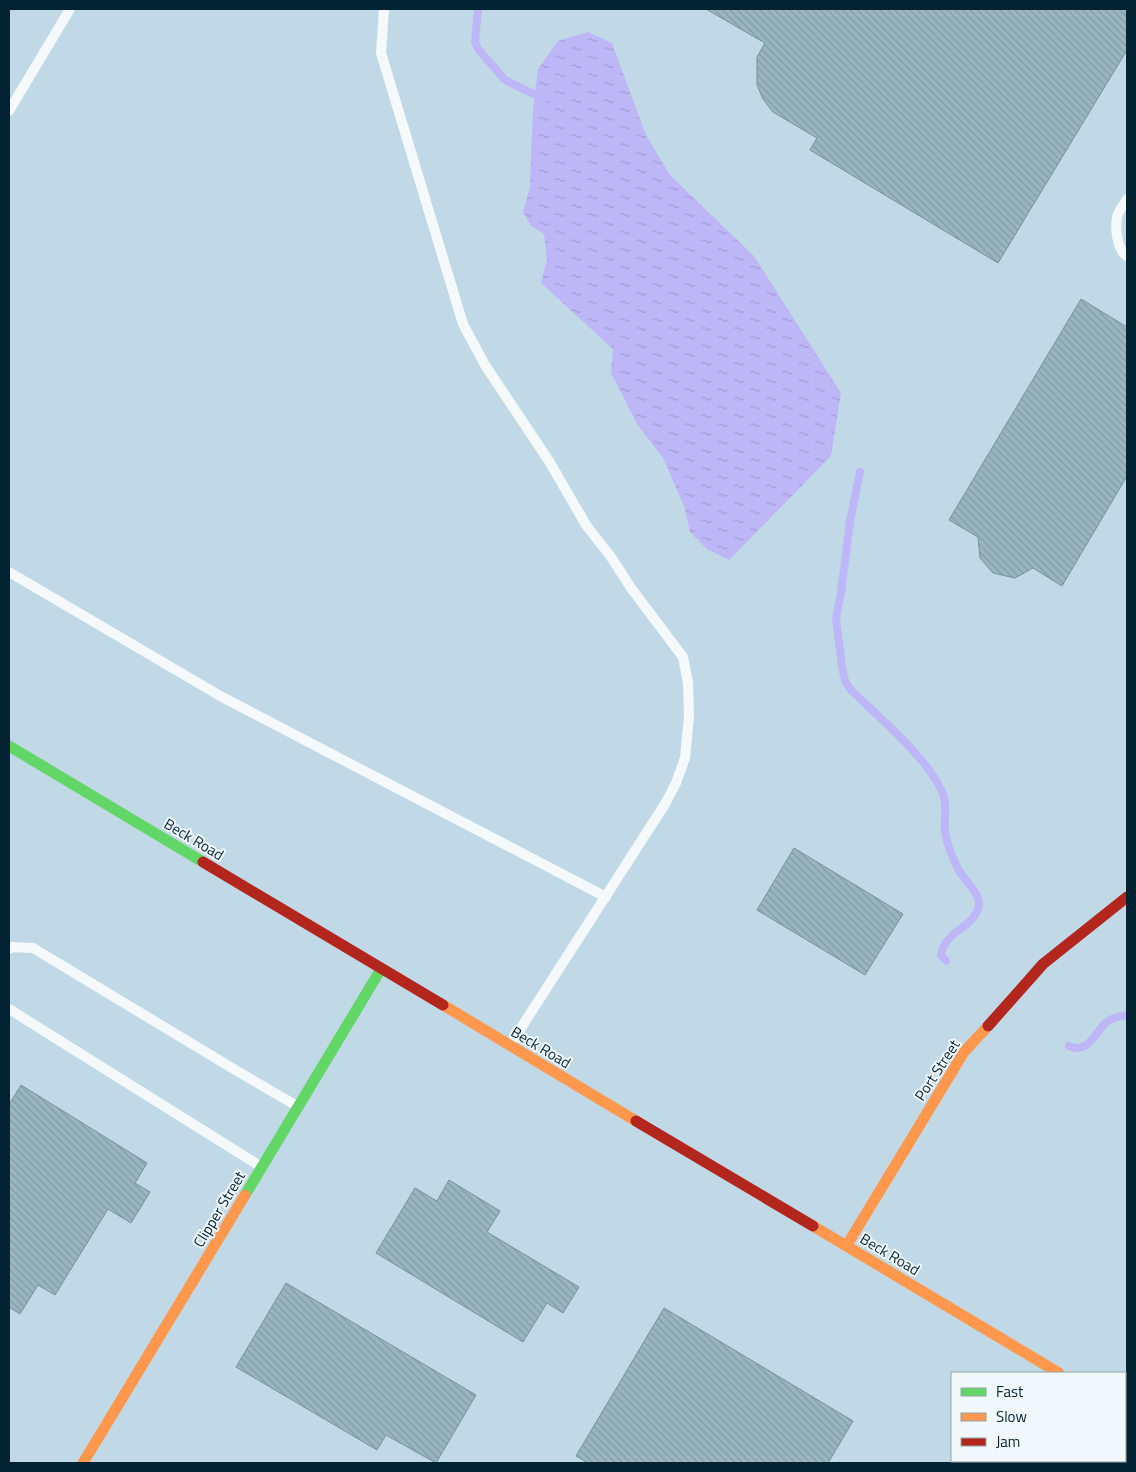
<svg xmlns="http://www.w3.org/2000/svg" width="1136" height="1472" viewBox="0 0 1136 1472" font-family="'Titillium Web',sans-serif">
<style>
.forest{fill:url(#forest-firs)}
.water{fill:url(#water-ripples)}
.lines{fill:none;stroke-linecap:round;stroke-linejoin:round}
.stream{stroke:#beb7f7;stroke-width:8}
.building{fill:url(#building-back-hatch);stroke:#71939d}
.lane{stroke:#f6f9fb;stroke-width:10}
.street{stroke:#f6f9fb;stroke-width:21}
.fast{stroke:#63d668;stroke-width:11}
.slow{stroke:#ff974d;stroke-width:11}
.jam{stroke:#b3261e;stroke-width:11}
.labels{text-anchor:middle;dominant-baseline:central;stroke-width:4;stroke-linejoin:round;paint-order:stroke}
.street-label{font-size:15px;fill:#032333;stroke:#f1f8fc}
</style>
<defs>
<pattern id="forest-firs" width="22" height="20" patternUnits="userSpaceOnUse" patternTransform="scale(1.25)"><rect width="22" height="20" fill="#d0bbcd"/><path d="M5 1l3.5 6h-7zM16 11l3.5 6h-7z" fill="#b1a0b0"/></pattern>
<pattern id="water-ripples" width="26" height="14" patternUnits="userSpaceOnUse" patternTransform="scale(1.25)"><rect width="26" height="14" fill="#beb7f7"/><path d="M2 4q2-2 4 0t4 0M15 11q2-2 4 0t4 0" fill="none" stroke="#a29dd4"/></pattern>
<pattern id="building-back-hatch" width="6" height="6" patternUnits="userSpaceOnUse" patternTransform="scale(1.25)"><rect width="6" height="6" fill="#99b6c0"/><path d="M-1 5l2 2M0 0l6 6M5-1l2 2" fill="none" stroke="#829ca5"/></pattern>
</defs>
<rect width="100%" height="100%" fill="#c1d9e7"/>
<path class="forest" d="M 1024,1461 L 1104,1461 L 1108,1463 L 1022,1463 Z"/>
<path class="water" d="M 588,32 L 612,43 L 646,135 L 670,175 L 754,256 L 841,393 L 831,456 L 729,560 L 707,549 L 690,532 L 684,506 L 663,458 L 637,424 L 611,373 L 613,349 L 541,283 L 547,259 L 544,234 L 531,226 L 523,212 L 530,186 L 533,109 L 538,69 L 558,41 Z"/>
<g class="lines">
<g class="stream">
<path d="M 478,9 L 475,42 L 478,49 L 505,80 L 544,99"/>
<path d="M 860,472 L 850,521 L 841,593 L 836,618 L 842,666 L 845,681 L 850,689 C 877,716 933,762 944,797 C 947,808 944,820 945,831 C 946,844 952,855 957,867 C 962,878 981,894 979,905 C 975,928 945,930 941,955 L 946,961"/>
<path d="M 1069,1046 C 1090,1055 1094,1031 1108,1021 C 1114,1017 1121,1016 1127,1015"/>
</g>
</g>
<g class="building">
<path d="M 706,9 L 1127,9 L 1127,50 L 998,263 L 810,150 L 817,138 L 773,112 L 763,99 L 757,85 L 757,57 L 765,43 Z"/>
<path d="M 1081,299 L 1127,327 L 1127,476 L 1062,586 L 1033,568 L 1015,578 L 993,573 L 980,558 L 978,537 L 949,520 Z"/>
<path d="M 794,848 L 903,914 L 865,975 L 757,910 Z"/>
<path d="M 21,1085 L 147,1163 L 135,1183 L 150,1192 L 131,1223 L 108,1209 L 55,1295 L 38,1285 L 20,1314 L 9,1307 L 9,1105 Z"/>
<path d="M 449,1180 L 500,1211 L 487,1232 L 579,1287 L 563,1313 L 547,1303 L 523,1342 L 376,1253 L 415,1188 L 437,1201 Z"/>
<path d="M 286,1283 L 476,1395 L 436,1463 L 386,1435 L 377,1450 L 236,1367 Z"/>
<path d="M 664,1308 L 853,1421 L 828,1463 L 588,1463 L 576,1456 Z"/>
</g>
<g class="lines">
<g class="lane">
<path d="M 384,9 L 381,53 L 463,324 L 485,365 L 549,461 L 586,525 L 611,557 L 631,588 L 683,657 L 688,683 L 689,716 L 685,758 L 676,783 L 665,804 L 510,1045"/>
<path d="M 9,111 L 70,9"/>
<path d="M 1127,199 C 1124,205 1118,211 1117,217 C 1115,229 1117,250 1127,256"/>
<path d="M 9,572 L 222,697 L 606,897"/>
<path d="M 9,949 L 12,947 L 33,948 L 237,1071 L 297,1106"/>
<path d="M 9,1009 L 260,1166"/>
</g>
<path class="street" d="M 1022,1463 L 1024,1461"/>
<g class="fast">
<path d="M 9,746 L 203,862"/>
<path d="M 245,1195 L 381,969"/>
<path d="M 1125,1413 L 1127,1415"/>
</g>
<g class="slow">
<path d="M 443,1005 L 636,1121"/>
<path d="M 813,1226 L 1059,1373"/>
<path d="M 847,1245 L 964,1052 L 988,1026"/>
<path d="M 83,1463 L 245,1195"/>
</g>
<g class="jam">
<path d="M 203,862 L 443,1005"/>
<path d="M 988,1026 L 1043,964 L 1127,897"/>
<path d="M 636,1121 L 813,1226"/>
</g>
</g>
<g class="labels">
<g class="street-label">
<text transform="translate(194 839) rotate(31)">Beck Road</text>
<text transform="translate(541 1047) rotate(31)">Beck Road</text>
<text transform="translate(937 1070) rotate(-57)">Port Street</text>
<text transform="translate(219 1209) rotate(-59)">Clipper Street</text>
<text transform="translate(890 1254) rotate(31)">Beck Road</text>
</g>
</g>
<rect width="1136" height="1472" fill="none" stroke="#032333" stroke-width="20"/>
<rect x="951" y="1372" width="175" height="90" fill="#f1f8fc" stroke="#92a3ac"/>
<rect x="961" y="1388" width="25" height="8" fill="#63d668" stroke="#92a3ac"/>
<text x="996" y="1397" font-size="15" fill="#032333">Fast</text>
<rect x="961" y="1413" width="25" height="8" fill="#ff974d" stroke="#92a3ac"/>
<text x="996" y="1422" font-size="15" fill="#032333">Slow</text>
<rect x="961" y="1438" width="25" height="8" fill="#b3261e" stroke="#92a3ac"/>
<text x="996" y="1447" font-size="15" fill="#032333">Jam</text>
</svg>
